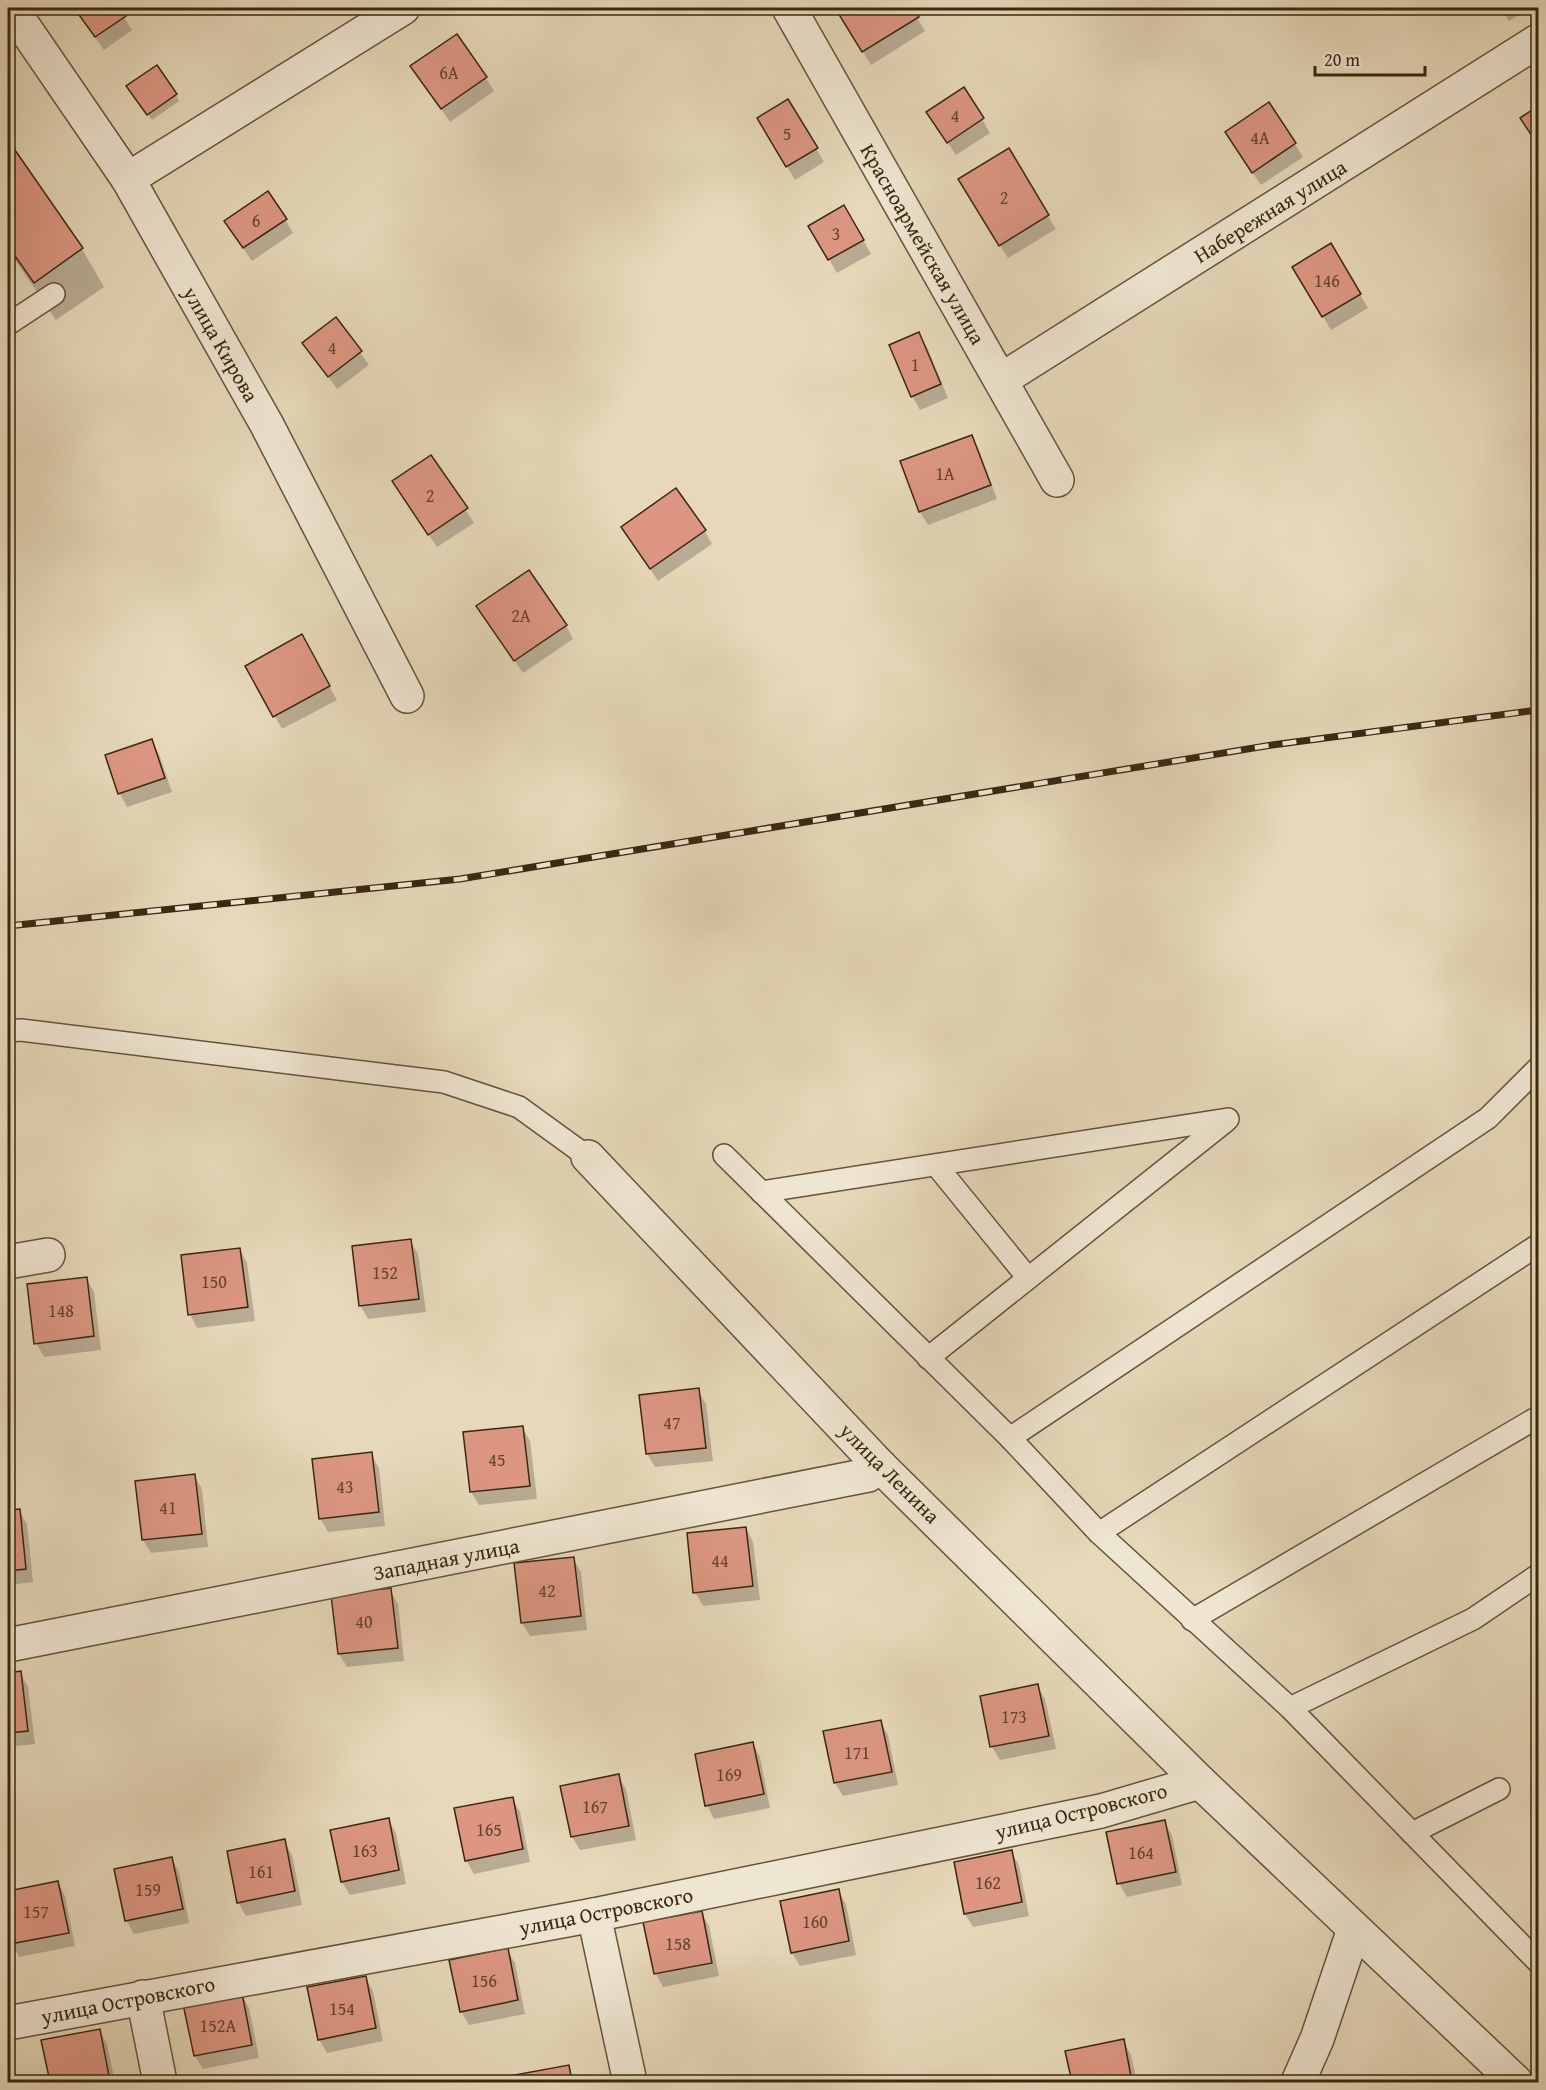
<svg xmlns="http://www.w3.org/2000/svg" width="1546" height="2090" viewBox="0 0 1546 2090" font-family="'Gentium Book Plus',serif">
<style>
.shadow{fill:#0003}
.building{fill:#dc9682;stroke:#39280f;stroke-width:1.5}
.lines{fill:none;stroke-linecap:round;stroke-linejoin:round}
.service-casing{stroke:#64543a;stroke-width:24}
.minor-casing{stroke:#64543a;stroke-width:36}
.service{stroke:#efe6d2;stroke-width:21}
.minor{stroke:#efe6d2;stroke-width:33}
.rail-casing{stroke:#39280f;stroke-width:7}
.rail{stroke:#efe6d2;stroke-width:4.5;stroke-dasharray:14;stroke-linecap:butt}
.labels{text-anchor:middle;dominant-baseline:central;stroke-width:6;stroke-linejoin:round;paint-order:stroke}
.number-label{font-size:18px;fill:#62442c}
.street-label{font-size:21px;fill:#39280f;stroke:#efe6d2}
</style>
<rect width="100%" height="100%" fill="#e6d8b9"/>
<filter id="stains"><feTurbulence type="fractalNoise" baseFrequency=".00333" numOctaves="4"/><feColorMatrix values="0 0 0 0 .2 0 0 0 0 .09 0 0 0 0 .02 0 0 0 .5 -.17"/></filter>
<radialGradient id="worn" r=".72"><stop offset=".6" stop-color="#630" stop-opacity="0"/><stop offset="1" stop-color="#630" stop-opacity=".3"/></radialGradient>
<g class="shadow">
<path d="M 74,8 L 118,8 L 132,30 L 104,50 Z"/>
<path d="M 836,8 L 911,8 L 925,31 L 871,65 Z"/>
<path d="M 1501,8 L 1530,8 L 1509,21 Z"/>
<path d="M 412,67 L 486,78 L 494,91 L 450,122 Z"/>
<path d="M 132,92 L 176,95 L 179,101 L 152,120 Z"/>
<path d="M 788,101 L 824,162 L 795,180 L 759,118 Z"/>
<path d="M 1269,104 L 1303,157 L 1261,185 L 1234,146 Z"/>
<path d="M 1538,108 L 1538,145 L 1522,119 Z"/>
<path d="M 982,119 L 990,133 L 956,155 L 936,126 Z"/>
<path d="M 8,142 L 82,249 L 104,287 L 56,320 L 8,250 Z"/>
<path d="M 1008,150 L 1056,229 L 1008,258 L 967,193 Z"/>
<path d="M 844,207 L 871,254 L 837,273 L 810,227 Z"/>
<path d="M 285,219 L 293,233 L 252,261 L 234,235 Z"/>
<path d="M 1331,246 L 1368,308 L 1331,330 L 1294,267 Z"/>
<path d="M 336,319 L 369,365 L 337,389 L 304,343 Z"/>
<path d="M 919,334 L 927,347 L 948,398 L 920,410 L 912,396 Z"/>
<path d="M 972,437 L 979,450 L 997,499 L 928,525 L 920,512 Z"/>
<path d="M 431,457 L 474,523 L 437,547 L 402,495 Z"/>
<path d="M 623,527 L 704,530 L 712,544 L 658,581 Z"/>
<path d="M 486,620 L 566,625 L 573,639 L 523,673 Z"/>
<path d="M 309,650 L 337,700 L 282,729 L 247,667 Z"/>
<path d="M 151,740 L 159,754 L 172,792 L 127,807 L 120,794 L 107,756 Z"/>
<path d="M 410,1241 L 418,1254 L 426,1312 L 368,1319 L 360,1305 Z"/>
<path d="M 240,1250 L 247,1263 L 255,1321 L 197,1328 L 190,1314 Z"/>
<path d="M 86,1278 L 94,1292 L 101,1350 L 44,1357 L 36,1343 Z"/>
<path d="M 698,1390 L 706,1404 L 713,1461 L 655,1467 L 647,1454 Z"/>
<path d="M 522,1427 L 530,1441 L 537,1499 L 479,1505 L 471,1492 Z"/>
<path d="M 371,1454 L 379,1468 L 385,1526 L 328,1532 L 320,1518 Z"/>
<path d="M 194,1475 L 202,1489 L 208,1547 L 151,1553 L 143,1540 Z"/>
<path d="M 19,1511 L 27,1524 L 33,1582 L 8,1585 L 8,1512 Z"/>
<path d="M 746,1528 L 753,1542 L 760,1600 L 703,1606 L 695,1592 Z"/>
<path d="M 573,1558 L 581,1572 L 587,1630 L 530,1636 L 522,1623 Z"/>
<path d="M 390,1590 L 398,1604 L 404,1661 L 347,1667 L 339,1654 Z"/>
<path d="M 20,1673 L 28,1687 L 35,1744 L 8,1747 L 8,1674 Z"/>
<path d="M 1037,1686 L 1045,1699 L 1056,1749 L 1000,1760 L 992,1747 L 981,1697 Z"/>
<path d="M 880,1721 L 888,1735 L 898,1785 L 843,1796 L 835,1783 Z"/>
<path d="M 753,1744 L 760,1757 L 770,1808 L 714,1819 L 707,1805 Z"/>
<path d="M 618,1776 L 626,1789 L 636,1840 L 580,1850 L 572,1837 L 562,1787 Z"/>
<path d="M 512,1798 L 520,1812 L 530,1862 L 474,1874 L 466,1860 Z"/>
<path d="M 388,1820 L 396,1833 L 406,1884 L 350,1895 L 342,1882 Z"/>
<path d="M 1164,1822 L 1172,1835 L 1182,1885 L 1127,1897 L 1119,1883 Z"/>
<path d="M 284,1841 L 292,1855 L 302,1905 L 246,1916 L 238,1902 Z"/>
<path d="M 1011,1852 L 1019,1865 L 1029,1916 L 973,1927 L 965,1914 Z"/>
<path d="M 172,1859 L 179,1872 L 189,1923 L 134,1934 L 126,1920 Z"/>
<path d="M 58,1882 L 65,1896 L 75,1946 L 19,1957 L 12,1944 L 8,1923 L 8,1892 Z"/>
<path d="M 838,1891 L 846,1904 L 856,1955 L 800,1966 L 792,1953 Z"/>
<path d="M 701,1912 L 709,1926 L 719,1976 L 663,1987 L 656,1974 L 645,1924 Z"/>
<path d="M 507,1950 L 515,1963 L 525,2014 L 469,2025 L 461,2011 Z"/>
<path d="M 365,1977 L 373,1991 L 383,2041 L 327,2053 L 319,2039 Z"/>
<path d="M 241,1994 L 249,2008 L 259,2058 L 203,2069 L 195,2056 Z"/>
<path d="M 99,2030 L 107,2044 L 115,2082 L 51,2082 L 43,2042 Z"/>
<path d="M 1123,2041 L 1131,2055 L 1137,2082 L 1073,2082 L 1067,2052 Z"/>
<path d="M 568,2066 L 576,2082 L 512,2082 L 511,2077 Z"/>
</g>
<g class="building">
<path d="M 74,8 L 120,8 L 126,16 L 95,37 Z"/>
<path d="M 835,8 L 913,8 L 919,17 L 862,52 Z"/>
<path d="M 457,34 L 487,77 L 441,109 L 410,66 Z"/>
<path d="M 157,65 L 177,94 L 147,115 L 126,86 Z"/>
<path d="M 964,87 L 984,118 L 947,143 L 926,112 Z"/>
<path d="M 788,99 L 818,148 L 786,167 L 757,118 Z"/>
<path d="M 1269,102 L 1296,143 L 1252,173 L 1225,132 Z"/>
<path d="M 1538,106 L 1538,145 L 1520,118 Z"/>
<path d="M 8,140 L 83,248 L 34,283 L 8,246 Z"/>
<path d="M 1009,148 L 1049,215 L 999,246 L 958,179 Z"/>
<path d="M 268,191 L 287,219 L 243,248 L 224,221 Z"/>
<path d="M 844,205 L 864,240 L 828,260 L 808,226 Z"/>
<path d="M 1331,243 L 1361,294 L 1322,317 L 1292,267 Z"/>
<path d="M 336,317 L 362,351 L 328,377 L 302,343 Z"/>
<path d="M 919,332 L 941,384 L 911,397 L 889,345 Z"/>
<path d="M 972,435 L 991,485 L 919,512 L 900,461 Z"/>
<path d="M 431,455 L 468,508 L 428,535 L 392,481 Z"/>
<path d="M 676,488 L 706,530 L 650,569 L 621,527 Z"/>
<path d="M 529,570 L 567,625 L 514,661 L 476,606 Z"/>
<path d="M 302,634 L 330,686 L 273,717 L 245,666 Z"/>
<path d="M 152,739 L 165,778 L 118,794 L 105,755 Z"/>
<path d="M 411,1239 L 419,1299 L 359,1306 L 352,1246 Z"/>
<path d="M 240,1248 L 248,1307 L 188,1315 L 181,1255 Z"/>
<path d="M 87,1277 L 94,1336 L 34,1344 L 27,1284 Z"/>
<path d="M 699,1388 L 706,1448 L 646,1454 L 639,1395 Z"/>
<path d="M 523,1426 L 530,1486 L 470,1492 L 463,1432 Z"/>
<path d="M 372,1452 L 379,1512 L 319,1519 L 312,1459 Z"/>
<path d="M 195,1474 L 202,1534 L 142,1540 L 135,1481 Z"/>
<path d="M 20,1509 L 26,1569 L 8,1571 L 8,1510 Z"/>
<path d="M 746,1527 L 753,1586 L 693,1593 L 687,1533 Z"/>
<path d="M 574,1557 L 581,1616 L 521,1623 L 514,1563 Z"/>
<path d="M 391,1588 L 398,1648 L 338,1654 L 331,1595 Z"/>
<path d="M 21,1671 L 28,1731 L 8,1733 L 8,1673 Z"/>
<path d="M 1038,1684 L 1049,1736 L 990,1747 L 980,1696 Z"/>
<path d="M 881,1720 L 892,1772 L 834,1783 L 823,1731 Z"/>
<path d="M 753,1742 L 764,1794 L 705,1806 L 695,1754 Z"/>
<path d="M 619,1774 L 629,1826 L 571,1837 L 560,1786 Z"/>
<path d="M 513,1797 L 523,1849 L 465,1861 L 454,1808 Z"/>
<path d="M 389,1818 L 399,1870 L 341,1882 L 330,1830 Z"/>
<path d="M 1165,1820 L 1176,1872 L 1117,1884 L 1106,1832 Z"/>
<path d="M 285,1839 L 295,1891 L 237,1903 L 227,1851 Z"/>
<path d="M 1012,1850 L 1022,1902 L 964,1914 L 954,1862 Z"/>
<path d="M 172,1857 L 183,1909 L 125,1921 L 114,1869 Z"/>
<path d="M 58,1881 L 69,1933 L 10,1944 L 8,1931 L 8,1891 Z"/>
<path d="M 839,1889 L 849,1941 L 791,1953 L 780,1901 Z"/>
<path d="M 702,1911 L 712,1963 L 654,1974 L 643,1922 Z"/>
<path d="M 508,1948 L 518,2000 L 460,2012 L 449,1960 Z"/>
<path d="M 366,1976 L 376,2028 L 318,2040 L 307,1987 Z"/>
<path d="M 242,1993 L 252,2045 L 194,2056 L 183,2004 Z"/>
<path d="M 100,2029 L 110,2081 L 101,2082 L 50,2082 L 41,2040 Z"/>
<path d="M 1124,2039 L 1132,2082 L 1072,2082 L 1065,2051 Z"/>
<path d="M 569,2065 L 572,2082 L 511,2082 L 509,2076 Z"/>
</g>
<g class="lines">
<g class="service-casing">
<g id="service">
<path d="M 8,320 L 10,323 L 54,294"/>
<path d="M 8,1031 L 21,1030 L 444,1082 L 519,1107 L 588,1157"/>
<path d="M 724,1155 L 1010,1438 L 1099,1533 L 1290,1708 L 1538,1962"/>
<path d="M 936,1165 L 1028,1278"/>
<path d="M 761,1192 L 1228,1119"/>
<path d="M 928,1358 L 1226,1121"/>
<path d="M 1010,1438 L 1488,1118 L 1538,1068"/>
<path d="M 1099,1533 L 1538,1245"/>
<path d="M 1192,1620 L 1538,1417"/>
<path d="M 1290,1708 L 1473,1619 L 1538,1575"/>
<path d="M 1412,1833 L 1499,1789"/>
</g>
</g>
<g class="minor-casing">
<g id="minor">
<path d="M 11,8 L 128,179 L 267,425 L 407,696"/>
<path d="M 789,8 L 1057,480"/>
<path d="M 128,179 L 403,8"/>
<path d="M 1001,380 L 1538,41"/>
<path d="M 588,1157 L 880,1466 L 1200,1782 L 1516,2082"/>
<path d="M 8,1262 L 48,1255"/>
<path d="M 8,1645 L 868,1475 L 880,1466"/>
<path d="M 594,1915 L 630,2082"/>
<path d="M 143,1997 L 160,2082"/>
<path d="M 8,2023 L 594,1915 L 1101,1811 L 1200,1782"/>
<path d="M 1298,2082 L 1317,2039 L 1354,1929"/>
</g>
</g>
<use href="#service" class="service"/>
<use href="#minor" class="minor"/>
<g class="rail-casing">
<path id="rail" d="M 8,926 L 460,879 L 1272,745 L 1538,710"/>
</g>
<use href="#rail" class="rail"/>
</g>
<g class="labels">
<g class="number-label">
<text x="449" y="72">6А</text>
<text x="955" y="115">4</text>
<text x="787" y="133">5</text>
<text x="1260" y="137">4А</text>
<text x="1004" y="197">2</text>
<text x="256" y="220">6</text>
<text x="836" y="233">3</text>
<text x="1327" y="280">146</text>
<text x="332" y="347">4</text>
<text x="915" y="364">1</text>
<text x="945" y="473">1А</text>
<text x="430" y="495">2</text>
<text x="521" y="615">2А</text>
<text x="385" y="1272">152</text>
<text x="214" y="1281">150</text>
<text x="61" y="1310">148</text>
<text x="672" y="1422">47</text>
<text x="497" y="1459">45</text>
<text x="345" y="1486">43</text>
<text x="168" y="1507">41</text>
<text x="720" y="1560">44</text>
<text x="547" y="1590">42</text>
<text x="364" y="1621">40</text>
<text x="1014" y="1716">173</text>
<text x="857" y="1752">171</text>
<text x="729" y="1774">169</text>
<text x="595" y="1806">167</text>
<text x="489" y="1829">165</text>
<text x="365" y="1850">163</text>
<text x="1141" y="1852">164</text>
<text x="261" y="1871">161</text>
<text x="988" y="1882">162</text>
<text x="148" y="1889">159</text>
<text x="36" y="1911">157</text>
<text x="815" y="1921">160</text>
<text x="678" y="1943">158</text>
<text x="484" y="1980">156</text>
<text x="342" y="2008">154</text>
<text x="218" y="2025">152А</text>
</g>
<g class="street-label">
<text transform="translate(1270 211) rotate(-32)">Набережная улица</text>
<text transform="translate(923 244) rotate(60)">Красноармейская улица</text>
<text transform="translate(221 344) rotate(60)">улица Кирова</text>
<text transform="translate(890 1473) rotate(45)">улица Ленина</text>
<text transform="translate(446 1559) rotate(-11)">Западная улица</text>
<text transform="translate(1081 1811) rotate(-14)">улица Островского</text>
<text transform="translate(606 1911) rotate(-11)">улица Островского</text>
<text transform="translate(128 2000) rotate(-11)">улица Островского</text>
</g>
</g>
<rect width="1546" height="2090" fill="none" stroke="#e6d8b9" stroke-width="30"/>
<rect x="9" y="9" width="1528" height="2072" fill="none" stroke="#39280f" stroke-width="3"/>
<rect x="15" y="15" width="1516" height="2060" fill="none" stroke="#39280f" stroke-width="1.5"/>
<path d="M1315 66v9h110v-9" fill="none" stroke="#39280f" stroke-width="3"/>
<text x="1324" y="66" font-size="18" fill="#39280f" stroke="#efe6d2" stroke-width="4.5" paint-order="stroke">20 m</text>
<rect width="100%" height="100%" filter="url(#stains)"/>
<rect width="100%" height="100%" fill="url(#worn)"/>
</svg>
